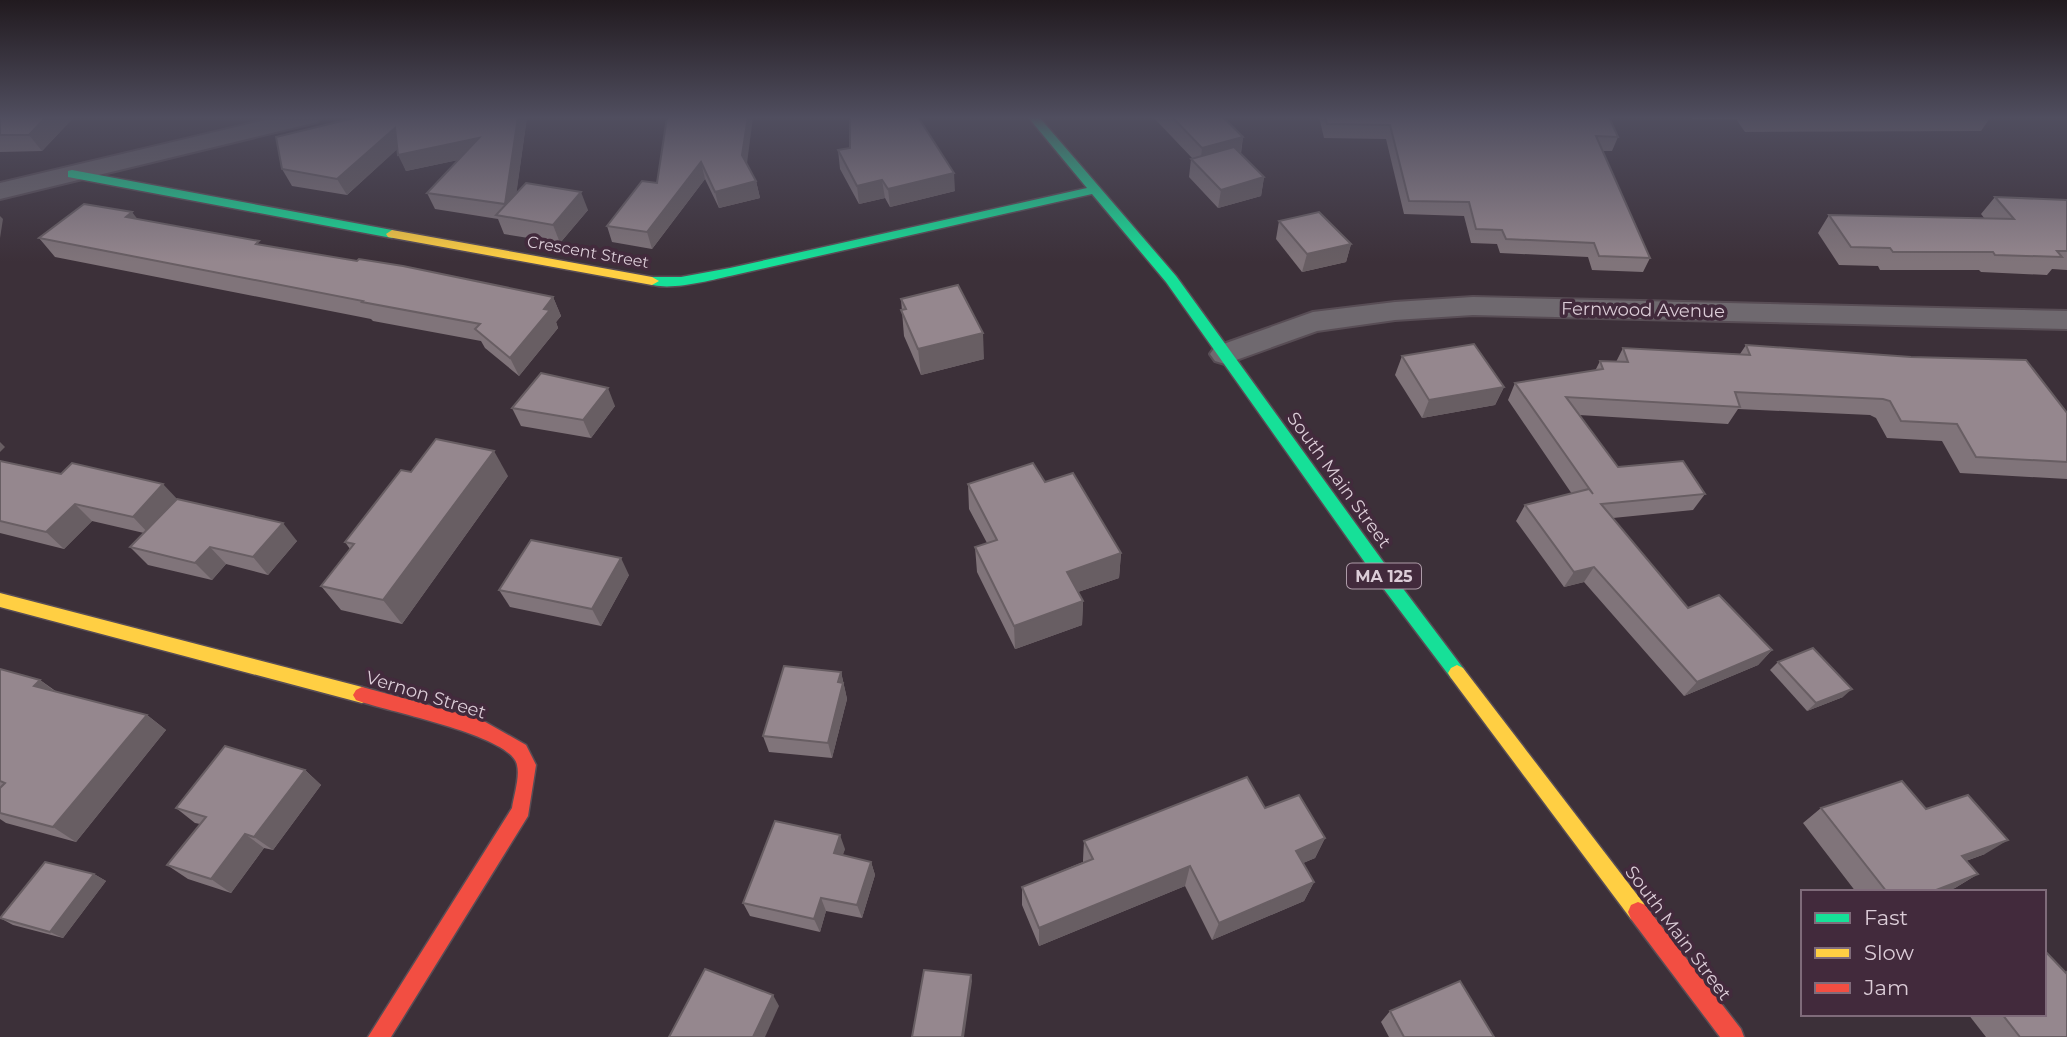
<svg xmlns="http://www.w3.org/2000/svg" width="2067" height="1037" viewBox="0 0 2067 1037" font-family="Montserrat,sans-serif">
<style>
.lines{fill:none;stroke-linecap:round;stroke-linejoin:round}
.street-casing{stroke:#584d55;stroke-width:4}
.fast-casing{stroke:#584d55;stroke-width:3}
.slow-casing{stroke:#584d55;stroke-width:3}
.jam-casing{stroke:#584d55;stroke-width:3}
.street{fill:#6f696f;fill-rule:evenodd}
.fast{fill:#16e098;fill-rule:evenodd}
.slow{fill:#ffcf43;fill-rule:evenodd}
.jam{fill:#f24e42;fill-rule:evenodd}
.wall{fill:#80747a}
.shaded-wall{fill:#685e63}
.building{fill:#95878e;stroke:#685e63;stroke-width:2}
.labels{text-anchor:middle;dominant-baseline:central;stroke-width:7;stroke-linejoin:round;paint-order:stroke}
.far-street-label{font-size:16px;fill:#dbccd7;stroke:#422a3c}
.shield{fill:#422a3c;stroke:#ad9ba8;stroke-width:2}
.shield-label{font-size:16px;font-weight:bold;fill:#dbccd7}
.street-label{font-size:18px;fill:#dbccd7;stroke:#422a3c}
</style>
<rect width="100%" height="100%" fill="#3c3039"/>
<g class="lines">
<g class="street-casing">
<g id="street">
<path d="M 278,117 L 321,117 L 317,122 L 0,199 L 0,183 Z"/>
<path d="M 1473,297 L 2067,311 L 2067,329 L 1473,315 L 1395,320 L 1317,331 L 1225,364 L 1215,361 L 1210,354 L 1215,347 L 1313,312 L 1395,302 Z"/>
</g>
</g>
<g class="fast-casing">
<g id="fast">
<path d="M 1028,117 L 1039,117 L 1176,276 L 1395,578 L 1463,668 L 1466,673 L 1463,678 L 1457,681 L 1451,678 L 1383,588 L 1166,282 L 1092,194 L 730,276 C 711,280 660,294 645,281 L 652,277 L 681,277 L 730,268 L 1087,188 Z"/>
<path d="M 72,170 L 392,230 L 398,234 L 392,238 L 68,177 L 68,171 Z"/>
</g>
</g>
<g class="slow-casing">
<g id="slow">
<path d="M 392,230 L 652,277 L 659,281 L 652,285 L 388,237 L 386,234 Z"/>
<path d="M 0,593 L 362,687 L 368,690 L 371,695 L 368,700 L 362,703 L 0,607 Z"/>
<path d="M 1457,665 L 1463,668 L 1645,905 L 1648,912 L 1645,919 L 1638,922 L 1631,919 L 1451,678 L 1448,673 L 1451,668 Z"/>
</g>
</g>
<g class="jam-casing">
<g id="jam">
<path d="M 362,687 L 480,719 L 526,745 L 536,765 L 528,816 L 391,1037 L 368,1037 L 512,808 C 514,795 520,777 517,765 C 512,735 384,711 356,700 L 353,695 L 356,690 Z"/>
<path d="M 1638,902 L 1645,905 L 1741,1029 L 1744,1037 L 1720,1037 L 1631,919 L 1628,912 L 1631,905 Z"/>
</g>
</g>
<use href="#street" class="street"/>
<use href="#fast" class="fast"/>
<use href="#slow" class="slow"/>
<use href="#jam" class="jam"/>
</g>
<g class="wall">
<path d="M 0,117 L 74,117 L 42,151 L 0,152 Z"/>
<path d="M 527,117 L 516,194 L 588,210 L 560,243 L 504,234 L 498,219 L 435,209 L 427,193 L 458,160 L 406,171 L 397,149 L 347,195 L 292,186 L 282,169 Z"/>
<path d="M 667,117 L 747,164 L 756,181 L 760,198 L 719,208 L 705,179 L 652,249 L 612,242 L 607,226 L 657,183 Z"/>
<path d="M 1153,117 L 1223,117 L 1243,137 L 1241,154 L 1264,177 L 1261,196 L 1218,208 L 1189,177 L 1191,159 L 1193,159 Z"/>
<path d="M 1319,117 L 1609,117 L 1618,137 L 1612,151 L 1602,151 L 1650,258 L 1643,272 L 1592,270 L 1588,257 L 1500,253 L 1497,244 L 1471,243 L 1464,216 L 1404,214 L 1386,139 L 1324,138 Z"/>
<path d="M 1692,117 L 1990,117 L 1990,118 L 1981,131 L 1745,132 L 1736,119 L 1693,119 Z"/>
<path d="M 838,150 L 955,191 L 890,207 L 885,198 L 859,204 L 840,169 Z"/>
<path d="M 1995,197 L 2067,200 L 2067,270 L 2052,269 L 2047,275 L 1981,272 L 1979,270 L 1880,270 L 1878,266 L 1839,265 L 1818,233 L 1829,215 L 1985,219 L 1981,214 Z"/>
<path d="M 137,219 L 261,245 L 553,297 L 561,316 L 556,322 L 558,328 L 519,376 L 485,348 L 481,341 L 373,321 L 371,319 L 55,257 L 39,238 Z"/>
<path d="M 1279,221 L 1351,244 L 1346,262 L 1302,272 L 1276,239 Z"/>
<path d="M 901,299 L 984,359 L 921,375 L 904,336 Z"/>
<path d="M 1746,345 L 2067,413 L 2067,479 L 1960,473 L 1942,441 L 1887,438 L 1876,418 L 1870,415 L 1738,409 L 1728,424 L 1579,415 L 1618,467 L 1705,494 L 1693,510 L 1613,518 L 1688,608 L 1772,650 L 1758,665 L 1684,696 L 1584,582 L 1564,587 L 1516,521 L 1525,505 L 1572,494 L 1508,400 L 1515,383 L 1595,371 L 1600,361 L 1616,362 L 1623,348 L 1740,354 Z"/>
<path d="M 1402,356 L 1504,387 L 1495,405 L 1422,418 L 1395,375 Z"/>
<path d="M 615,406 L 591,438 L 521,426 L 512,408 Z"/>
<path d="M 0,461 L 177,499 L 297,541 L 268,575 L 226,564 L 212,580 L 148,565 L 130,547 L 144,533 L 92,521 L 64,549 L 0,533 Z"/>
<path d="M 508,476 L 402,624 L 341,610 L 321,586 L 350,549 L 345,542 Z"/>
<path d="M 1045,482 L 1121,553 L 1119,578 L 1078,592 L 1083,601 L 1082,625 L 1015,649 L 977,572 L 975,547 L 987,543 L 969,509 L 968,484 Z"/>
<path d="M 629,575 L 601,626 L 510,607 L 499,590 Z"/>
<path d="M 1778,662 L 1843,697 L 1807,711 L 1770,670 Z"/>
<path d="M 0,669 L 40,680 L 57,692 L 147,715 L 166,730 L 76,842 L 6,823 L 0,819 Z"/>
<path d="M 841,672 L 847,699 L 832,758 L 769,752 L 763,736 Z"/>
<path d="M 305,770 L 321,785 L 273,850 L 264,848 L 231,893 L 188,879 L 167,865 L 200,824 L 195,823 L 176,808 Z"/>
<path d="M 1265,808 L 1325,838 L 1315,858 L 1303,863 L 1314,882 L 1304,901 L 1212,940 L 1185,886 L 1039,946 L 1022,905 L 1022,887 L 1083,862 L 1083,860 L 1084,841 Z"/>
<path d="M 1821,808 L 1926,809 L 1985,854 L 1966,861 L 1978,874 L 1955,888 L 1944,892 L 1856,892 L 1803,823 Z"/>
<path d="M 845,849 L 842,855 L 871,862 L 875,875 L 862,918 L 826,911 L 820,932 L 750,916 L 743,903 Z"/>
<path d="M 94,874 L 106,881 L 63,938 L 13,925 L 0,918 Z"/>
<path d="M 1390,1011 L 1494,1037 L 1389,1037 L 1381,1022 Z"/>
<path d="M 1968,1014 L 2044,1014 L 2067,1037 L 1986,1037 Z"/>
</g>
<g class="shaded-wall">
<path d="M 46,117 L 74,117 L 42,151 L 29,135 Z"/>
<path d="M 518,117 L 527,117 L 513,218 L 505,204 Z"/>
<path d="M 748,117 L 753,117 L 746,171 L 742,155 Z"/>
<path d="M 395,128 L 403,144 L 347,195 L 337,179 Z"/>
<path d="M 1243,137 L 1240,155 L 1200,166 L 1202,148 Z"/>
<path d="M 479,138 L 486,154 L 406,171 L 398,155 Z"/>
<path d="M 701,162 L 705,179 L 652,249 L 647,232 Z"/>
<path d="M 954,173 L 955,191 L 890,207 L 888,189 Z"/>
<path d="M 1264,177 L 1261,196 L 1218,208 L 1221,190 Z"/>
<path d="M 882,180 L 885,198 L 859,204 L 857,186 Z"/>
<path d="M 756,181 L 760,198 L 719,208 L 715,192 Z"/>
<path d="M 581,192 L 588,210 L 560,243 L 553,225 Z"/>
<path d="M 132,212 L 146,230 L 126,217 Z"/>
<path d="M 0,216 L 3,219 L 0,238 Z"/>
<path d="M 1351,244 L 1346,262 L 1302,272 L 1307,254 Z"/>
<path d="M 553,297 L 561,316 L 556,322 L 558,328 L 519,376 L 510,358 L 544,309 Z"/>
<path d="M 983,333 L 984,359 L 921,375 L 918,349 Z"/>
<path d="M 1504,387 L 1495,405 L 1422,418 L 1429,400 Z"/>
<path d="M 608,388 L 615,406 L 591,438 L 583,420 Z"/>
<path d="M 0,442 L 5,447 L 0,452 Z"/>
<path d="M 494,451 L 508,476 L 402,624 L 383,600 Z"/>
<path d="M 163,484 L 179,501 L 149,534 L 133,517 Z"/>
<path d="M 75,504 L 92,521 L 64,549 L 46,532 Z"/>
<path d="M 283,523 L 297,541 L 268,575 L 253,557 Z"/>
<path d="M 210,547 L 226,564 L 212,580 L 195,563 Z"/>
<path d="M 1121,553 L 1119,578 L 1066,596 L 1067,572 Z"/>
<path d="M 621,558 L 629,575 L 601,626 L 592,609 Z"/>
<path d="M 1594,567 L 1584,582 L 1564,587 L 1574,572 Z"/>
<path d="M 1083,601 L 1082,625 L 1015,649 L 1014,626 Z"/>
<path d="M 1772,650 L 1758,665 L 1684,696 L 1697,682 Z"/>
<path d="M 841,672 L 847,699 L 832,758 L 828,743 Z"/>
<path d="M 40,680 L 61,696 L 34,686 Z"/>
<path d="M 1852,689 L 1843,697 L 1807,711 L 1816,703 Z"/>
<path d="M 147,715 L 166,730 L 76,842 L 53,827 Z"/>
<path d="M 305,770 L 321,785 L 273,850 L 254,837 Z"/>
<path d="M 245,834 L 264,848 L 231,893 L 211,879 Z"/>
<path d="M 840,835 L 845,849 L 839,867 L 834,853 Z"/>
<path d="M 1325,838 L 1315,858 L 1287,870 L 1296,851 Z"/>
<path d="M 2008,840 L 1985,854 L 1940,870 L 1962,856 Z"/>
<path d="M 871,862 L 875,875 L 862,918 L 857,905 Z"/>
<path d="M 1190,866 L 1185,886 L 1039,946 L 1039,928 Z"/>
<path d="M 94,874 L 106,881 L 63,938 L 50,932 Z"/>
<path d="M 1978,874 L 1955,888 L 1944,892 L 1931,892 Z"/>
<path d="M 1314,882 L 1304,901 L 1212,940 L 1219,923 Z"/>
<path d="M 821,898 L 826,911 L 820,932 L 814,919 Z"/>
<path d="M 971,975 L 972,981 L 964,1037 L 962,1037 Z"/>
<path d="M 773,995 L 779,1006 L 765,1037 L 753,1037 Z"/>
</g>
<g class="building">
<path d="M 0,117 L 46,117 L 29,135 L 0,135 Z"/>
<path d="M 358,117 L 518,117 L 505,204 L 427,193 L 479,138 L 398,155 L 395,128 L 337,179 L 282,169 L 276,137 Z"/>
<path d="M 667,117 L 748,117 L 742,155 L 756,181 L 715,192 L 701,162 L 647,232 L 607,226 L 642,181 L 657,183 Z"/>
<path d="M 850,117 L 918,117 L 954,173 L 888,189 L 882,180 L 857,186 L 838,150 L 850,148 Z"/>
<path d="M 1172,117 L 1223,117 L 1243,137 L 1202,148 Z"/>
<path d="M 1325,117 L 1609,117 L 1618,137 L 1596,136 L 1650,258 L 1599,256 L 1594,243 L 1506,239 L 1502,230 L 1476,229 L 1469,202 L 1409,201 L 1390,125 L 1327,124 Z"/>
<rect x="1752" y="117" width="238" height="1"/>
<path d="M 1234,147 L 1264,177 L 1221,190 L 1191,159 Z"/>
<path d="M 526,183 L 581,192 L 553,225 L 496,215 Z"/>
<path d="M 1995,197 L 2067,200 L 2067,251 L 2057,251 L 2062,257 L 1995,255 L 1993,252 L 1893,252 L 1890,248 L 1851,247 L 1829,215 L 2014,219 Z"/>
<path d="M 84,204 L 132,212 L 126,217 L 259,241 L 256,244 L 357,261 L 359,259 L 403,266 L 553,297 L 544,309 L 550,310 L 510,358 L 475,329 L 480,324 L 362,302 L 363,301 L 39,238 Z"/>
<path d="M 1319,212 L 1351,244 L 1307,254 L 1279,221 Z"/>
<path d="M 958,285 L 983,333 L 918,349 L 901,310 L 906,309 L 901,299 Z"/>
<path d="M 1474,344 L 1504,387 L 1429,400 L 1402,356 Z"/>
<path d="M 1746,345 L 1911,357 L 2026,360 L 2067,413 L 2067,462 L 1976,457 L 1957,424 L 1901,421 L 1890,401 L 1883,399 L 1735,392 L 1740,407 L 1566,397 L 1618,467 L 1683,461 L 1705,494 L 1601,504 L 1688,608 L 1719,595 L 1772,650 L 1697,682 L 1594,567 L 1574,572 L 1525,505 L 1589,489 L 1593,494 L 1515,383 L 1603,369 L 1600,361 L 1628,362 L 1623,348 L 1750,355 Z"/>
<path d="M 541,373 L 608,388 L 583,420 L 512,408 Z"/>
<path d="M 436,439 L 494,451 L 383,600 L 321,586 L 354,544 L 345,542 L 401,470 L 411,472 Z"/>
<path d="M 0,461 L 61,474 L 72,463 L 163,484 L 133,517 L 75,504 L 46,532 L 0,521 Z"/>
<path d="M 1033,463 L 1045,482 L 1073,473 L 1121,553 L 1067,572 L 1083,601 L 1014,626 L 975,547 L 997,540 L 968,484 Z"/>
<path d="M 177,499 L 283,523 L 253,557 L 210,547 L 195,563 L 130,547 Z"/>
<path d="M 531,540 L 621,558 L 592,609 L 499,590 Z"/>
<path d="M 1813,648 L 1852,689 L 1816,703 L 1778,662 Z"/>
<path d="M 784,666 L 841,672 L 838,682 L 843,683 L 828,743 L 763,736 Z"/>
<path d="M 0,669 L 40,680 L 34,686 L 147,715 L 53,827 L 0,813 L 0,788 L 5,783 L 0,781 Z"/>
<path d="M 225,746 L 305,770 L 254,837 L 245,834 L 211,879 L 167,865 L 206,817 L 176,808 Z"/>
<path d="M 1247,777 L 1265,808 L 1299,795 L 1325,838 L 1296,851 L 1314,882 L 1219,923 L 1190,866 L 1039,928 L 1022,887 L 1093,859 L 1084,841 Z"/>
<path d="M 1902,781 L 1926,809 L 1968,795 L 2008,840 L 1962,856 L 1978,874 L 1931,892 L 1887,892 L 1821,808 Z"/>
<path d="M 775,821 L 840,835 L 834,853 L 871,862 L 857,905 L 821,898 L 814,919 L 743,903 Z"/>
<path d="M 45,862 L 94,874 L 50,932 L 0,918 Z"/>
<path d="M 2044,950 L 2066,973 L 2067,972 L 2067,1037 L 2020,1037 L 2002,1014 L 2044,1014 Z"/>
<path d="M 705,969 L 773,995 L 753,1037 L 669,1037 Z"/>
<path d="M 924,970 L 971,975 L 962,1037 L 912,1037 Z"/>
<path d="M 1460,981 L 1494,1037 L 1404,1037 L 1390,1011 Z"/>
</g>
<linearGradient id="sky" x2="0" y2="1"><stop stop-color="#211a1f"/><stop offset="0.45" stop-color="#504e5f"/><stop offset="1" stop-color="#504e5f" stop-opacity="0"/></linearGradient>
<rect width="2067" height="262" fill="url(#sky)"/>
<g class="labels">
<g class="far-street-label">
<text transform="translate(588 252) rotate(10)">Crescent Street</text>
</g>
<rect class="shield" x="1347" y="563.5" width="74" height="25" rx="5"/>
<g class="shield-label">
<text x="1384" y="576">MA 125</text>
</g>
<g class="street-label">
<text transform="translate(1643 310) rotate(1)">Fernwood Avenue</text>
<text transform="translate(1339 480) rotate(54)">South Main Street</text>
<text transform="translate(426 695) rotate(17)">Vernon Street</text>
<text transform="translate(1678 933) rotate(53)">South Main Street</text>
</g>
</g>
<rect x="1801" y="890" width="245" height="126" fill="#422a3c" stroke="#7f6b7a" stroke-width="2"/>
<rect x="1815" y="913" width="35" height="10" fill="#16e098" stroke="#7f6b7a" stroke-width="2"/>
<text x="1864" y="925" font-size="21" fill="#dbccd7">Fast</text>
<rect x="1815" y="948" width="35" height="10" fill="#ffcf43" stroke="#7f6b7a" stroke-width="2"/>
<text x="1864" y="960" font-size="21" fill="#dbccd7">Slow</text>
<rect x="1815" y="983" width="35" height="10" fill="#f24e42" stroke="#7f6b7a" stroke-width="2"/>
<text x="1864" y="995" font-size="21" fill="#dbccd7">Jam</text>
</svg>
